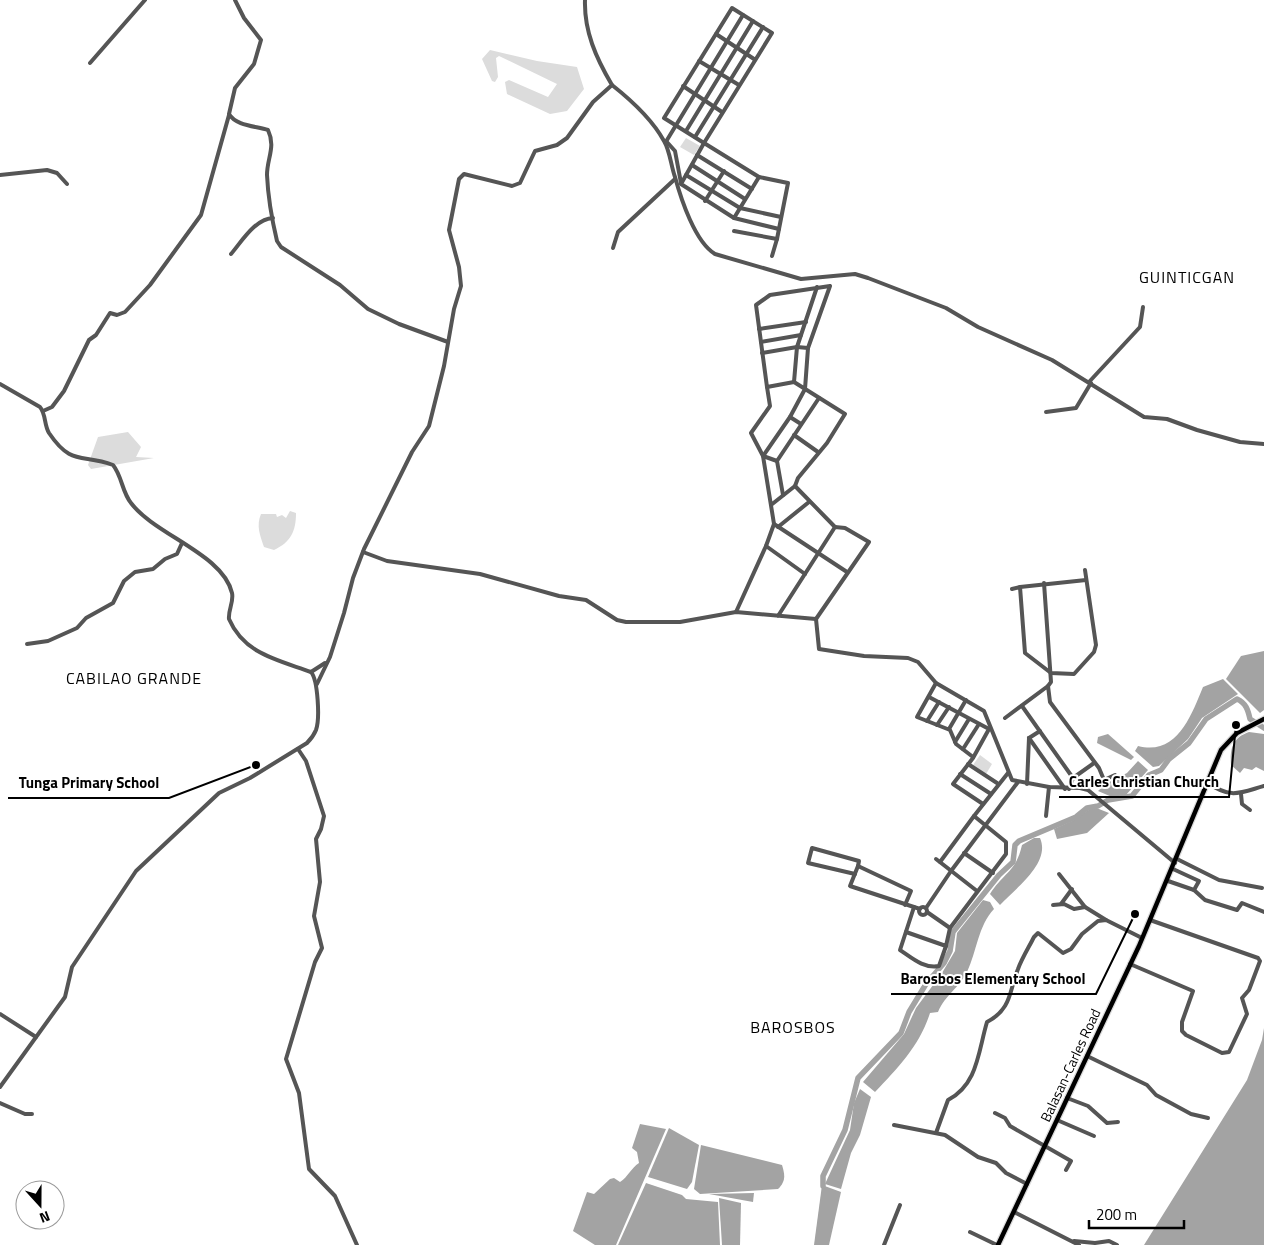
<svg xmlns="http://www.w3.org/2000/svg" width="1264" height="1245" viewBox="0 0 1264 1245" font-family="'Titillium Web',sans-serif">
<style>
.green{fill:#dcdcdc}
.water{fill:#a3a3a3}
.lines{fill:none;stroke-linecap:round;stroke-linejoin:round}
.river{stroke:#a3a3a3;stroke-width:5.5}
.major-casing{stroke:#dbdbdb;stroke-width:7}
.minor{stroke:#555;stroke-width:4}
.major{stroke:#000;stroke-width:4.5}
.labels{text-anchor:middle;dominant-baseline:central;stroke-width:4;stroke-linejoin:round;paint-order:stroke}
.street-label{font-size:14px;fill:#000;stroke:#fff}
.quarter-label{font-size:16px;letter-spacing:1px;fill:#000;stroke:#fff}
.leader{fill:none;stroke:#000;stroke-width:2}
.callout-dot{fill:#000;stroke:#fff;stroke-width:2}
.callout-label{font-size:15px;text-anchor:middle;font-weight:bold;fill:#000;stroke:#fff;stroke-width:4;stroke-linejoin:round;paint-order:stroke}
</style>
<rect width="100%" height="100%" fill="#fff"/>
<g class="green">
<path d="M 490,50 L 537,61 L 577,67 L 584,89 L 567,111 L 550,114 L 507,94 L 505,82 L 509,80 L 548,97 L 557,84 L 499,56 L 496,58 L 498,77 L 495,82 L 492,81 L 482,59 Z"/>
<path d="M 686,138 L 700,146 L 694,155 L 680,147 Z"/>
<path d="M 128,432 L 141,447 L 136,457 L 154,458 L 91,469 L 88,465 L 98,437 Z"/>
<path d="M 290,511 L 296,513 C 296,531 291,542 274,550 L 264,547 C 260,535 256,526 261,514 L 276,514 L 277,517 L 282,515 L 286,518 Z"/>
<path d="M 980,755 L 992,764 L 986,774 L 973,765 Z"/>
</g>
<g class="water">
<path d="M 1264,651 L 1264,710 L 1260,713 L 1226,679 L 1241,656 Z"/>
<path d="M 1223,679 L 1238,694 L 1202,718 L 1188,739 L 1159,766 L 1153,767 L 1135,751 L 1138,746 C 1177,756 1191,716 1203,687 Z"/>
<path d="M 1249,732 L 1264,734 L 1264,771 L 1256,767 L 1252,770 L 1244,768 L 1240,773 L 1231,765 C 1230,749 1232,738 1249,732 Z"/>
<path d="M 1108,734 L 1134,757 L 1131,760 L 1097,743 L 1098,737 Z"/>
<path d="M 1138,761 L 1148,770 L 1126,795 L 1112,797 L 1098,791 L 1107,783 L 1127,773 Z"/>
<path d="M 1090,809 L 1099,809 L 1109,813 L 1087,833 L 1057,839 L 1054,829 L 1074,820 Z"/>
<path d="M 1034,838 L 1040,838 C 1051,863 1016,888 1000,905 L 990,894 C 1004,872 1016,872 1022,845 Z"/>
<path d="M 983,900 L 990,902 L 994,909 C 978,926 977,951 967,972 C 958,989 946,994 938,1012 L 930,1013 C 920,1045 898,1068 875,1092 L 863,1082 L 904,1034 L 916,1008 L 942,973 L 955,951 L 957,933 Z"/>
<path d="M 1264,1028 L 1264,1245 L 1144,1245 L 1247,1080 L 1262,1040 Z"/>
<path d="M 860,1089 L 871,1097 L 860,1135 L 851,1153 L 841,1189 L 825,1184 L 850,1130 L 854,1103 Z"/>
<path d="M 640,1124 L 666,1129 L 616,1245 L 595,1245 L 573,1231 L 587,1192 L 594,1194 L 610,1179 L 614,1178 L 620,1182 C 628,1177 631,1168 639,1163 L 637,1152 L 632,1148 Z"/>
<path d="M 669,1128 L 699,1145 L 692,1182 L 687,1189 L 648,1177 Z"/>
<path d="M 701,1145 L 782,1165 C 785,1175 786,1181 778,1189 L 700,1194 L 694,1189 Z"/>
<path d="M 646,1183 L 682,1195 L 686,1199 L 718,1202 L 720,1245 L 618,1245 Z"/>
<path d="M 822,1185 L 841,1192 L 829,1245 L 814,1245 Z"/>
<path d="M 754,1193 L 753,1202 L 709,1194 Z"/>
<path d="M 719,1198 L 741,1203 L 740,1245 L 722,1245 Z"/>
</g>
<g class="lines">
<path class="river" d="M 823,1186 L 823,1176 L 845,1130 L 858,1078 L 901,1033 L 909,1012 L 926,984 L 944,963 L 950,951 L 953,932 L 999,875 L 1013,862 L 1015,845 L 1019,841 L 1076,817 L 1087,808 L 1098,806 L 1108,800 L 1132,796 L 1149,775 L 1161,770 L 1169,759 L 1189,743 L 1206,719 L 1237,699 C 1246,703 1248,710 1250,719 L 1264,728"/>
<g class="major-casing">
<path id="major" d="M 998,1245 L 1139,946 L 1221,750 L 1237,733 L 1264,719"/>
</g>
<g class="minor">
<path d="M 235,0 L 244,18 L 261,40 L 254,64 L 235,88 L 229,114 C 236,126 256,126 268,130 C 276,147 267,158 267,175 C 268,197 272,220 277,241 L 281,247 L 340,285 L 368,309 L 399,324 L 448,342"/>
<path d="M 732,8 L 772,33 L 704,143 L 664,118 Z"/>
<path d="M 716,34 L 754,59"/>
<path d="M 699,61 L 739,85"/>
<path d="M 90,63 L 145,0"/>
<path d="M 612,85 C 631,100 652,119 664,141 C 670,151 671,166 675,177 C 681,199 695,242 715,254 L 801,279 L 855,274 L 868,278 L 946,308 L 978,327 L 1052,360 L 1144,417 L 1167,419 L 1197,430 L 1240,442 L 1264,444"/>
<path d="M 683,86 L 722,112"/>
<path d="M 686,131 L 753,21"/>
<path d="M 695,137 L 763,27"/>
<path d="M 667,140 L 743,15"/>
<path d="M 666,141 L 675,151 L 681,183"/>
<path d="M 704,143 L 759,177 L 734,218 L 681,184 Z"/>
<path d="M 697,155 L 752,189"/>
<path d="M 692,165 L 745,199"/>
<path d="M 0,175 L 47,170 L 57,173 L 67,184"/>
<path d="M 686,175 L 740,208 L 781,217"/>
<path d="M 705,201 L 724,171"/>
<path d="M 734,218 L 779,229"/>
<path d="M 734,231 L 777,239 L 788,183 L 759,177"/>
<path d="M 613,248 L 618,232 L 675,179"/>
<path d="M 231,254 C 242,241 255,219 273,218"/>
<path d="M 772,256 L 777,239"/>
<path d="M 759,329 L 806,322"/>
<path d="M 761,342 L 801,335"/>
<path d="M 762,353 L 797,347 L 808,348"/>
<path d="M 794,382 L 797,347 L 817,287"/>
<path d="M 1089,382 L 1140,327 L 1143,307"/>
<path d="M 0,384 L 40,407 C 46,414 44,425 49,433 C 72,467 82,453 113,465 C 122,476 122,492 131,503 C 155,535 223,554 232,593 C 234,602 228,610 229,619 C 244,654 278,660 311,672 C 318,680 320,719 316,730 C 314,735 311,739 307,743 L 250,778 L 219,793 L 136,871 L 72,967 L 65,997 L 0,1087"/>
<path d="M 767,387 L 770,406 L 751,433 L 763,456 L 777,461"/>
<path d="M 43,411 L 52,407 L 64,391 L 89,340 L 96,335 L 110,313 L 117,315 L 125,312 L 150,285 L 201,215 L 229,115"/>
<path d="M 1046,412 L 1076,408 L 1091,383"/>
<path d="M 790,417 L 801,424"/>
<path d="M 794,435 L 818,452"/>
<path d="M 795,486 L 835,527"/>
<path d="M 783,495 L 777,461 L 819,398"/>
<path d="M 774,524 L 847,572"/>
<path d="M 778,527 L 809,502"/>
<path d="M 766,546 L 774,524 L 763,456 L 790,417 L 805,389 L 808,348 L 830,286 L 770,295 L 756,305 L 767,387 L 794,382 L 845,414 L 827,443 L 798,478 L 795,486 L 771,505"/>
<path d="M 363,552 L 387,561 L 480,574 L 559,596 L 586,600 L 617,620 L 626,622 L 680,622 L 736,612 L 816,619 L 869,542 L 845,528 L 835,527 L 778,616"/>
<path d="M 1044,583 L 1051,682 L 1048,686"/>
<path d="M 1020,587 L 1086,580"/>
<path d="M 1012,589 L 1020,587 L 1025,653 L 1051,673 L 1074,674 L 1094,652 L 1096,645 L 1085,570"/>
<path d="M 736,612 L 766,546 L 805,574"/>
<path d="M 816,619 L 819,649 L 864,656 L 908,658 L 918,662 L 936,683 L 984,711 L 1012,780 L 1049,787 L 1080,788 L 1088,790 L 1175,863"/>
<path d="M 27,644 L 48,641 L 77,628 L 86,618 L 113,603 L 124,581 L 135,572 L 153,569 L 165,559 L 177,554 L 182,543"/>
<path d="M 311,672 L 325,663"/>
<path d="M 936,683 L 917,717 L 950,730 L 956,744 L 973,757"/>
<path d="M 317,684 L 330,657 L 344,613 L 353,578 L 364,549 L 412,452 L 429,426 L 444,366 L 454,309 L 461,286 L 459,267 L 449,230 L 459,179 L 464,174 L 512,186 L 520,183 L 535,151 L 557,145 L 567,138 L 593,102 L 612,85 C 596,58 584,31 585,0"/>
<path d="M 929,697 L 989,729 L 973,758 L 953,784 L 983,804"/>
<path d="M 1022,706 L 1073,778"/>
<path d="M 1005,718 L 1048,686 L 1050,702 L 1099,768 L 1104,780 L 1115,775"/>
<path d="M 927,721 L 939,702"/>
<path d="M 937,725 L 949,707"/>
<path d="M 949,729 L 966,700"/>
<path d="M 1029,738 L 1065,789"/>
<path d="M 1029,738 L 1040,731"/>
<path d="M 955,742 L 969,719"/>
<path d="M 298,749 L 306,761 L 324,816 L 321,829 L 316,839 L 320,882 L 314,916 L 322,948 L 315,962 L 286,1059 L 299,1093 L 309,1169 L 335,1196 L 357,1245"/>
<path d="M 963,749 L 979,724"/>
<path d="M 968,764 L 997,783"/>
<path d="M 960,774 L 991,794"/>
<path d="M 1208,783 C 1231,799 1239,793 1264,786"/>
<path d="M 1027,784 L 1029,738"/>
<path d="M 1069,789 L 1073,778 L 1094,763"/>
<path d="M 1241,794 L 1242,804 L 1250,810"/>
<path d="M 974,816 L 1008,773"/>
<path d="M 1046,816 L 1049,787"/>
<path d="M 964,853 L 993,873"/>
<path d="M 936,859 L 977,891"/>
<path d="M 1177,859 L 1219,880 L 1262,888"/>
<path d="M 855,874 L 808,863 L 812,848 L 859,861 L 858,866"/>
<path d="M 1059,874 L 1085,907 L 1106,920"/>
<path d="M 1168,881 L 1194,890 L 1199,881 L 1173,869"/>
<path d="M 1194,890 L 1205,900 L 1237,910 L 1242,903 L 1264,912"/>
<path d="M 1061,904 L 1072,889"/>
<path d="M 905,905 L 911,891 L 858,866 L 850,886 L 920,909"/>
<path d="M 1053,905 L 1064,904 L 1074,909 L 1085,907"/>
<path d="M 914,907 L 900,950 C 912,958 924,969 939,966 L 946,946"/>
<circle cx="923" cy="911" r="4"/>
<path d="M 926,908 L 951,871 L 1018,782"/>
<path d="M 927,912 L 950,928"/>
<path d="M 906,932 L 946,946 L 950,928 L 1006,854 L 1006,842 L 974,816 L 940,862"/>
<path d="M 1130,964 L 1193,991 L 1182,1022 L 1182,1031 L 1186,1035 L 1222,1053 L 1229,1052 L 1247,1014 L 1242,998 L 1249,990 L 1260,961 L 1258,958 L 1150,920"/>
<path d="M 0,1014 L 36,1037"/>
<path d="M 1087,1056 L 1147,1085 L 1156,1095 L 1191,1114 L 1208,1118"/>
<path d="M 1067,1098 L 1088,1106 L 1107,1123 L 1118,1122"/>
<path d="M 0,1103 L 25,1114 L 32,1114"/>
<path d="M 995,1113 L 1005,1118 L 1010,1126 L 1071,1161 L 1066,1170"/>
<path d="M 1057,1120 L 1094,1136"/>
<path d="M 894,1125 L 945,1135 L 978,1157 L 996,1163 L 1006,1173 L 1027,1184"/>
<path d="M 936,1133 L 948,1100 C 978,1084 978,1052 987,1022 C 1012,1009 1009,991 1018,969 C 1022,958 1029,947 1034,937 L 1038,933 L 1063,953 L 1071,949 L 1082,934 L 1098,921 L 1106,920 L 1142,938"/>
<path d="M 1014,1212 L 1079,1245"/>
<path d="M 970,1232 L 997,1245"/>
<path d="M 1074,1241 L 1095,1243 L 1109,1241 L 1117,1245"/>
<path d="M 884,1245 L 900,1205"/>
</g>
<use href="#major" class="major"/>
</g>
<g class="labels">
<g class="street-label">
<text transform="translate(1070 1065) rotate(-65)">Balasan-Carles Road</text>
</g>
<g class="quarter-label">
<text x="1187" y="277">GUINTICGAN</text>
<text x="134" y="678">CABILAO GRANDE</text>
<text x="793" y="1027">BAROSBOS</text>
</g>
</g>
<path class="leader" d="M1236 725L1229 797H1059M256 765L169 798H8M1135 914L1096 994H891"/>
<g class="callout-dot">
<circle cx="1236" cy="725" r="5"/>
<circle cx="256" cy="765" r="5"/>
<circle cx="1135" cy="914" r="5"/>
</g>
<g class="callout-label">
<text x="1144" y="787">Carles Christian Church</text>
<text x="89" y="788">Tunga Primary School</text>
<text x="993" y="984">Barosbos Elementary School</text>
</g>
<g transform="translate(40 1205) rotate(159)"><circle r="24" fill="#ffffff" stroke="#999999"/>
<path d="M0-4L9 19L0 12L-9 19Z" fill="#000000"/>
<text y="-8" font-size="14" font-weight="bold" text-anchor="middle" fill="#000000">N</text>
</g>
<path d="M1089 1220v8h95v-8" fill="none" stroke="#000000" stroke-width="2.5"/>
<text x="1096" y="1220" font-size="15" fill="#000000" stroke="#ffffff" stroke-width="4" paint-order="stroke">200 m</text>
</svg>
